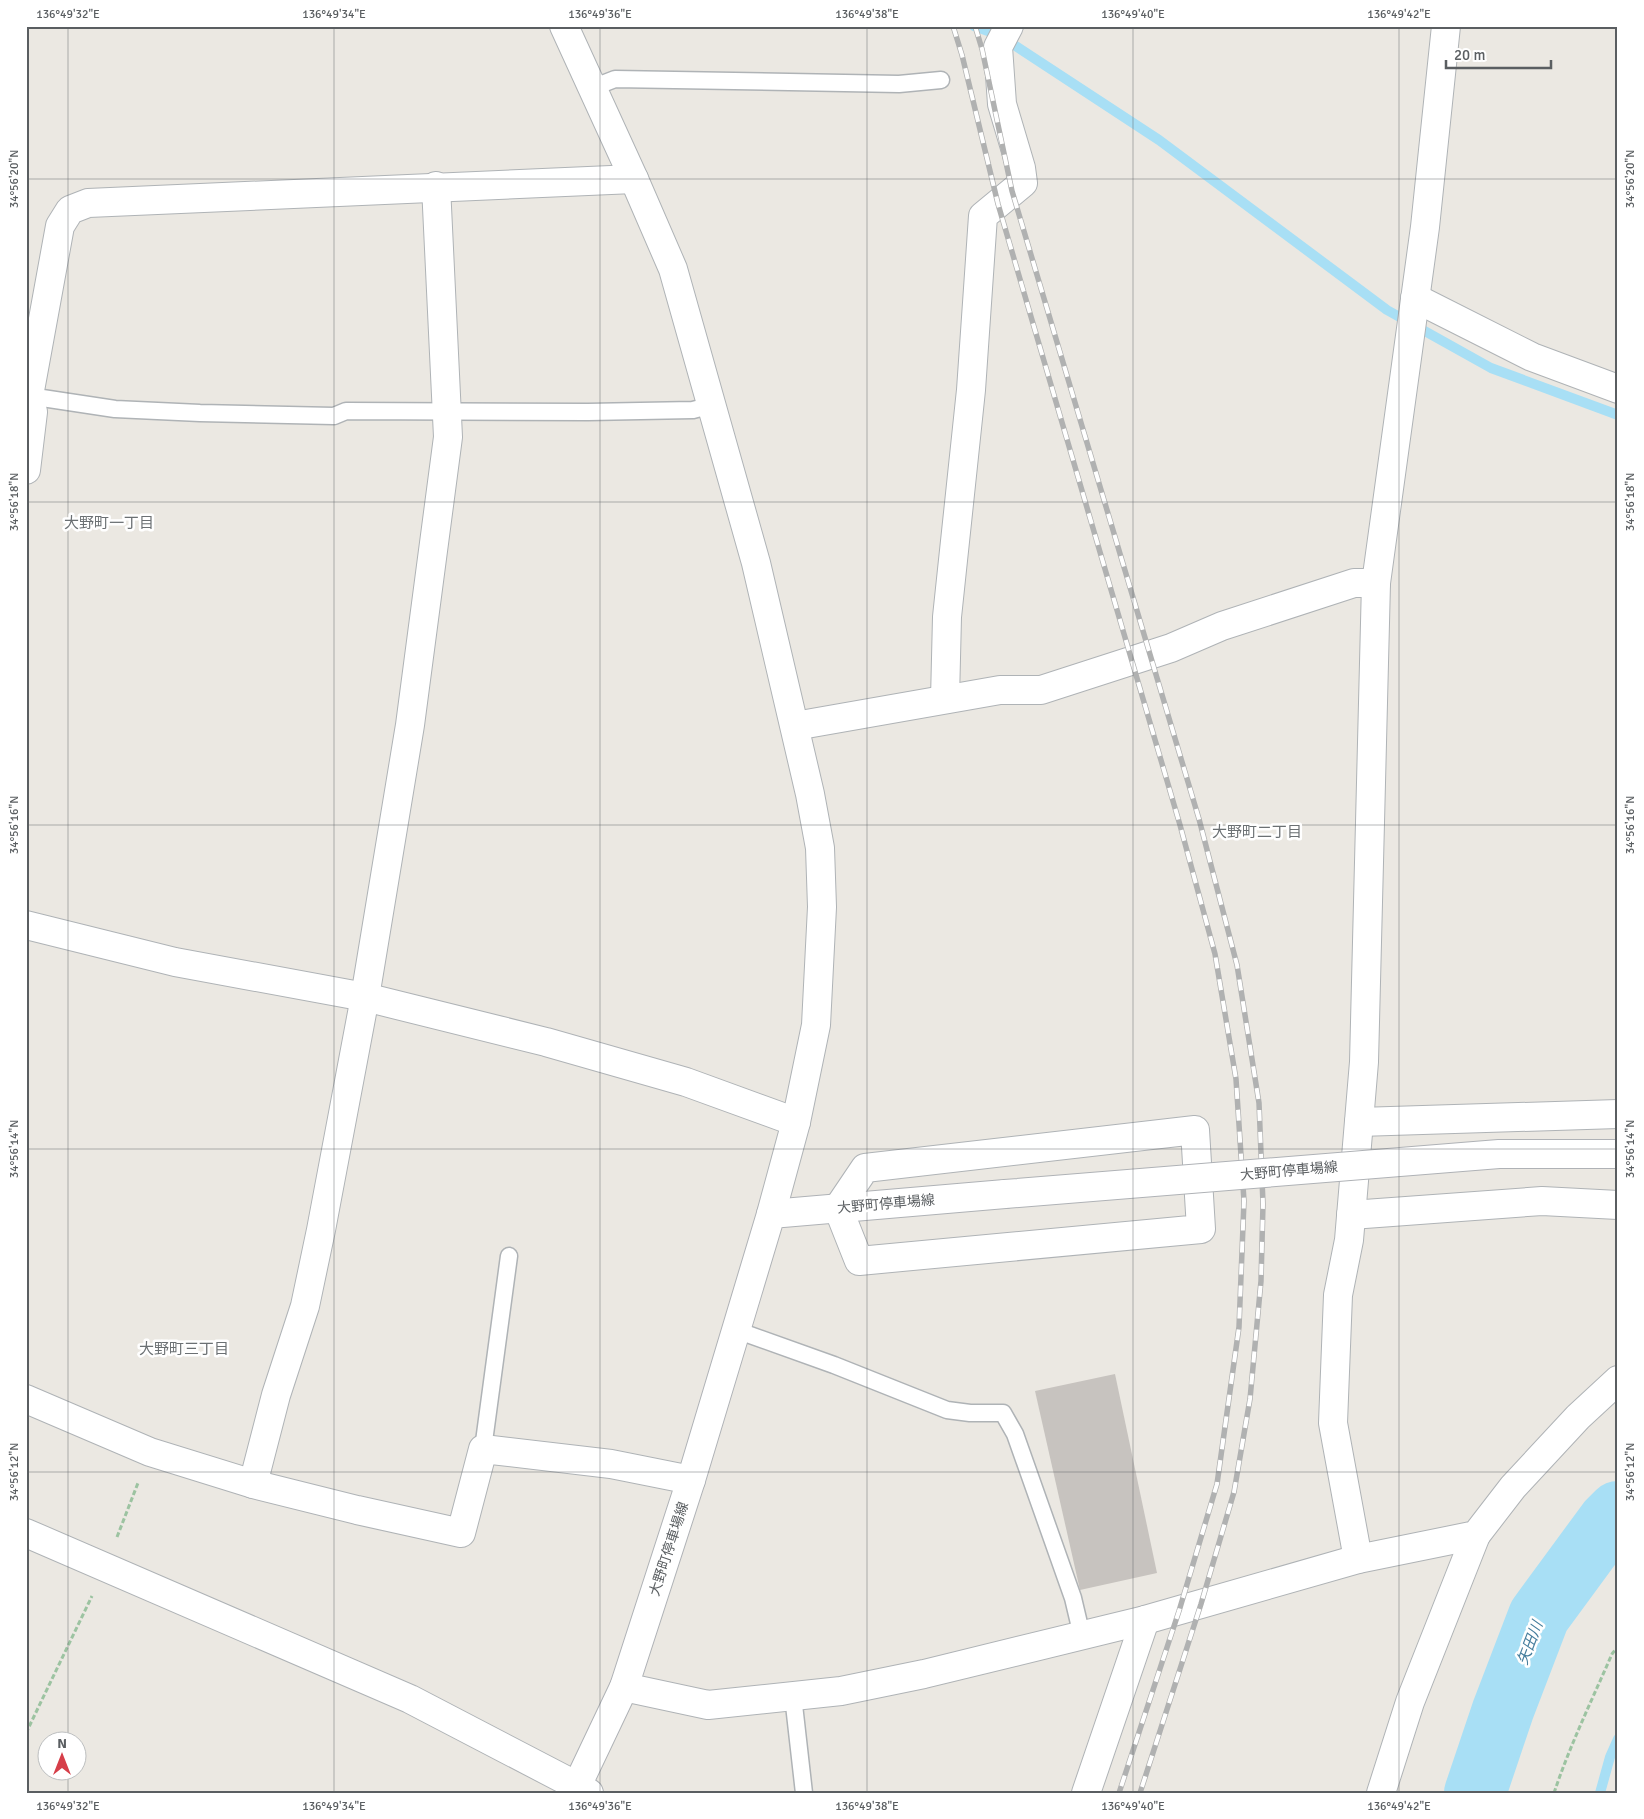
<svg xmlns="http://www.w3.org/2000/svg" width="1644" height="1819" viewBox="0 0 1644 1819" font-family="Signika,'Noto Sans JP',sans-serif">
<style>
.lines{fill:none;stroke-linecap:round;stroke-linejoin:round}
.stream{stroke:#a8dff5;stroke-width:10}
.river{stroke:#a8dff5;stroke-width:62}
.building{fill:#c7c3bf}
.service-casing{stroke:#afb3b6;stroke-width:19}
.minor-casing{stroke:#afb3b6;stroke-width:30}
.tertiary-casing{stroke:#afb3b6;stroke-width:30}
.secondary-casing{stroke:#afb2b6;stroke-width:30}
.path{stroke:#9cc3a1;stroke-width:3;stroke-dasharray:5 2.5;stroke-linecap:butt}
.service{stroke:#fff;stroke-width:16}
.minor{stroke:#fff;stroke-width:28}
.tertiary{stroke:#fff;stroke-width:28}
.secondary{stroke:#fff;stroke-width:28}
.rail-casing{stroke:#b0b1b1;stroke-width:5.5}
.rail{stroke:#fff;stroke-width:4;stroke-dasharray:11;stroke-linecap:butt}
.secondary-bridge-casing{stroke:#afb2b6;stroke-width:30;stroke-linecap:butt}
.secondary-bridge{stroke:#fff;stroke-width:28}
.ticks{fill:none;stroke:#5a5e61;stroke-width:1;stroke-opacity:0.45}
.labels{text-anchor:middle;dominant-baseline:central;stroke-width:5;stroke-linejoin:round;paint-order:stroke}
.street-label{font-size:14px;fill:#5a5e61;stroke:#fff}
.neighbourhood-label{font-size:15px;fill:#6b7073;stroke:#fff}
.water-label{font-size:15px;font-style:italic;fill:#457d9c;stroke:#fff}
.neatline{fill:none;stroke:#5a5e61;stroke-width:2}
.ticks-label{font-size:12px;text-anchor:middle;fill:#5a5e61}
</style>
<rect width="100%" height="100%" fill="#ebe8e2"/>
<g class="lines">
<g class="stream">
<path d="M 974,26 L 999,35 L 1159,140 L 1387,310 L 1491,368 L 1618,415"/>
<path d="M 1600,1793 L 1610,1757 L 1618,1739"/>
</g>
<path class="river" d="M 1475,1793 L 1503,1710 L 1539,1616 L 1608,1522 L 1618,1512"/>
</g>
<path class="building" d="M 1115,1374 L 1157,1573 L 1080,1590 L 1035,1391 Z"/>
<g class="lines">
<g class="service-casing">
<g id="service">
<path d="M 592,88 L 615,79 L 899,84 L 941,80"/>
<path d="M 29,396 L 115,409 L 200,413 L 334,416 L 346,411 L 588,412 L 693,410 L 712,405"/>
<path d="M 736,1330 L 834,1365 L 947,1410 L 970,1413 L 1003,1413 L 1015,1434 L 1073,1598 L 1082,1636"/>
<path d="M 483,1449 L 509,1256"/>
<path d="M 793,1696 L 804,1793"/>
</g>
</g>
<g class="minor-casing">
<g id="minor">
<path d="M 1415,298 L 1532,357 L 1618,389"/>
<path d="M 26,470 L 33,412 L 29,396 L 60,226 L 70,210 L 88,203 L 634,179"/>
<path d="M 945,699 L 947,617 L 971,390 L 983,216 L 1023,183 L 1021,168 L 1002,104 L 998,47 L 1009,26"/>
<path d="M 795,726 L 1000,690 L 1041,690 L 1171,648 L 1222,626 L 1354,583 L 1376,583"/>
<path d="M 26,925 L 175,962 L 365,997 L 546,1042 L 686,1082 L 796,1122"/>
<path d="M 1359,1122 L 1618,1114"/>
<path d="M 1195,1130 L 1201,1229 L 859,1261 L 838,1208 L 865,1168 Z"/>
<path d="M 1351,1215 L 1542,1201 L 1618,1205"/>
<path d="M 26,1399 L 150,1452 L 253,1484 L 357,1510 L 461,1533 L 483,1449 L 611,1464 L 691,1480"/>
<path d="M 253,1484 L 276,1395 L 305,1306 L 321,1230 L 365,997 L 410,725 L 448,437 L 436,186"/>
<path d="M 26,1533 L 410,1699 L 577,1786"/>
<path d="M 1358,1559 L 1333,1423 L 1338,1295 L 1349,1240 L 1364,1062 L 1376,583 L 1425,227 L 1446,26"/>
<path d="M 624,1687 L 708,1705 L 841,1691 L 924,1674 L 1145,1620 L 1358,1559 L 1476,1535 L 1513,1487 L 1578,1417 L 1618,1380"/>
<path d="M 1086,1793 L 1145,1620"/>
<path d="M 1381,1793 L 1410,1702 L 1476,1535"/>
</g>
</g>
<g class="tertiary-casing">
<path id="tertiary" d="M 564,26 L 634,179 L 673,269 L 756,563 L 810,794 L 820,848 L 822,907 L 816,1025 L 796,1122 L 771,1214"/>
</g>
<g class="secondary-casing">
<path id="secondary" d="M 589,1793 L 577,1786 L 624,1687 L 691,1480 L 771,1214 L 1005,1194"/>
</g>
<g class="path">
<path d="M 117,1537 L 138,1483"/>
<path d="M 26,1733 L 92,1596"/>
<path d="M 1554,1793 C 1570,1745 1592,1700 1612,1654 L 1618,1646"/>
</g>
<use href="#service" class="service"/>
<use href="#minor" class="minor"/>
<use href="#tertiary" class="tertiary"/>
<use href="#secondary" class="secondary"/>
<g class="rail-casing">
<g id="rail">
<path d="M 953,26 L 962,55 L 998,204 L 1180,825 L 1215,954 L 1236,1079 L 1244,1201 L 1239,1327 L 1217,1484 L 1179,1611 L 1119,1793"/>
<path d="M 975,26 L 982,49 L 1012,191 L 1199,819 L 1237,965 L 1259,1103 L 1263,1204 L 1261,1281 L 1250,1399 L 1234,1492 L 1201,1604 L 1140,1793"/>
</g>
</g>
<use href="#rail" class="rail"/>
<g class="secondary-bridge-casing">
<path id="secondary-bridge" d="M 1005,1194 L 1499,1154 L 1618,1154"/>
</g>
<use href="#secondary-bridge" class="secondary-bridge"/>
</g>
<path class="ticks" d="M 68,26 L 68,1742M 334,26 L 334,1793M 600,26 L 600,1793M 867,26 L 867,1793M 1133,26 L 1133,1793M 1399,26 L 1399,1793M 26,179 L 1618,179M 26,502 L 1618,502M 26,825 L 1618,825M 26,1149 L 1618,1149M 26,1472 L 1618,1472M 68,1772 L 68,1793"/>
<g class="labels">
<g class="street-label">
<text transform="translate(1289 1171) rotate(-5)">大野町停車場線</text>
<text transform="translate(886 1204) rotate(-5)">大野町停車場線</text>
<text transform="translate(669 1549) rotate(-72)">大野町停車場線</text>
</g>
<g class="neighbourhood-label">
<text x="109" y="523">大野町一丁目</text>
<text x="1257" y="832">大野町二丁目</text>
<text x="184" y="1349">大野町三丁目</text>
</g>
<g class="water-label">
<text transform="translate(1530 1643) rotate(-69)">矢田川</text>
</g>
</g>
<rect width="1644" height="1819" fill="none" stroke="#ffffff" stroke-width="55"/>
<g transform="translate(62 1756)"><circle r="24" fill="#ffffff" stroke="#bdbfc0"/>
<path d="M0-4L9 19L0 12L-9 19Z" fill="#d63e49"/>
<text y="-8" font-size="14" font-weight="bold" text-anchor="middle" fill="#5a5e61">N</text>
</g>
<path d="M1446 60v8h105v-8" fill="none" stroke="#5a5e61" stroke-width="2.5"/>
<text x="1454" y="60" font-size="15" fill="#5a5e61" stroke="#ffffff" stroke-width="4" paint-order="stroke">20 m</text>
<rect x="28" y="28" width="1588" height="1764" class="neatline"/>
<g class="ticks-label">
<text x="68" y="18">136°49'32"E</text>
<text x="334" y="18">136°49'34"E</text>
<text x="600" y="18">136°49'36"E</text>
<text x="867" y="18">136°49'38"E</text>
<text x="1133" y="18">136°49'40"E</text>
<text x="1399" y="18">136°49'42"E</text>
<text transform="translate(14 179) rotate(-90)" y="4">34°56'20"N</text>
<text transform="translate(1630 179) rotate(-90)" y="4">34°56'20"N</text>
<text transform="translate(14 502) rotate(-90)" y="4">34°56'18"N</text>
<text transform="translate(1630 502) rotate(-90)" y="4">34°56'18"N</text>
<text transform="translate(14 825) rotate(-90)" y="4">34°56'16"N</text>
<text transform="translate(1630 825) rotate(-90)" y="4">34°56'16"N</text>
<text transform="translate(14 1149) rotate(-90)" y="4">34°56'14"N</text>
<text transform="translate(1630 1149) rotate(-90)" y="4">34°56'14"N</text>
<text transform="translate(14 1472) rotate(-90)" y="4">34°56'12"N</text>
<text transform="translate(1630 1472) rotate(-90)" y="4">34°56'12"N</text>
<text x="68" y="1810">136°49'32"E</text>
<text x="334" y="1810">136°49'34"E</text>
<text x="600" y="1810">136°49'36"E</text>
<text x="867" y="1810">136°49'38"E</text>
<text x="1133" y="1810">136°49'40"E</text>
<text x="1399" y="1810">136°49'42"E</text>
</g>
</svg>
